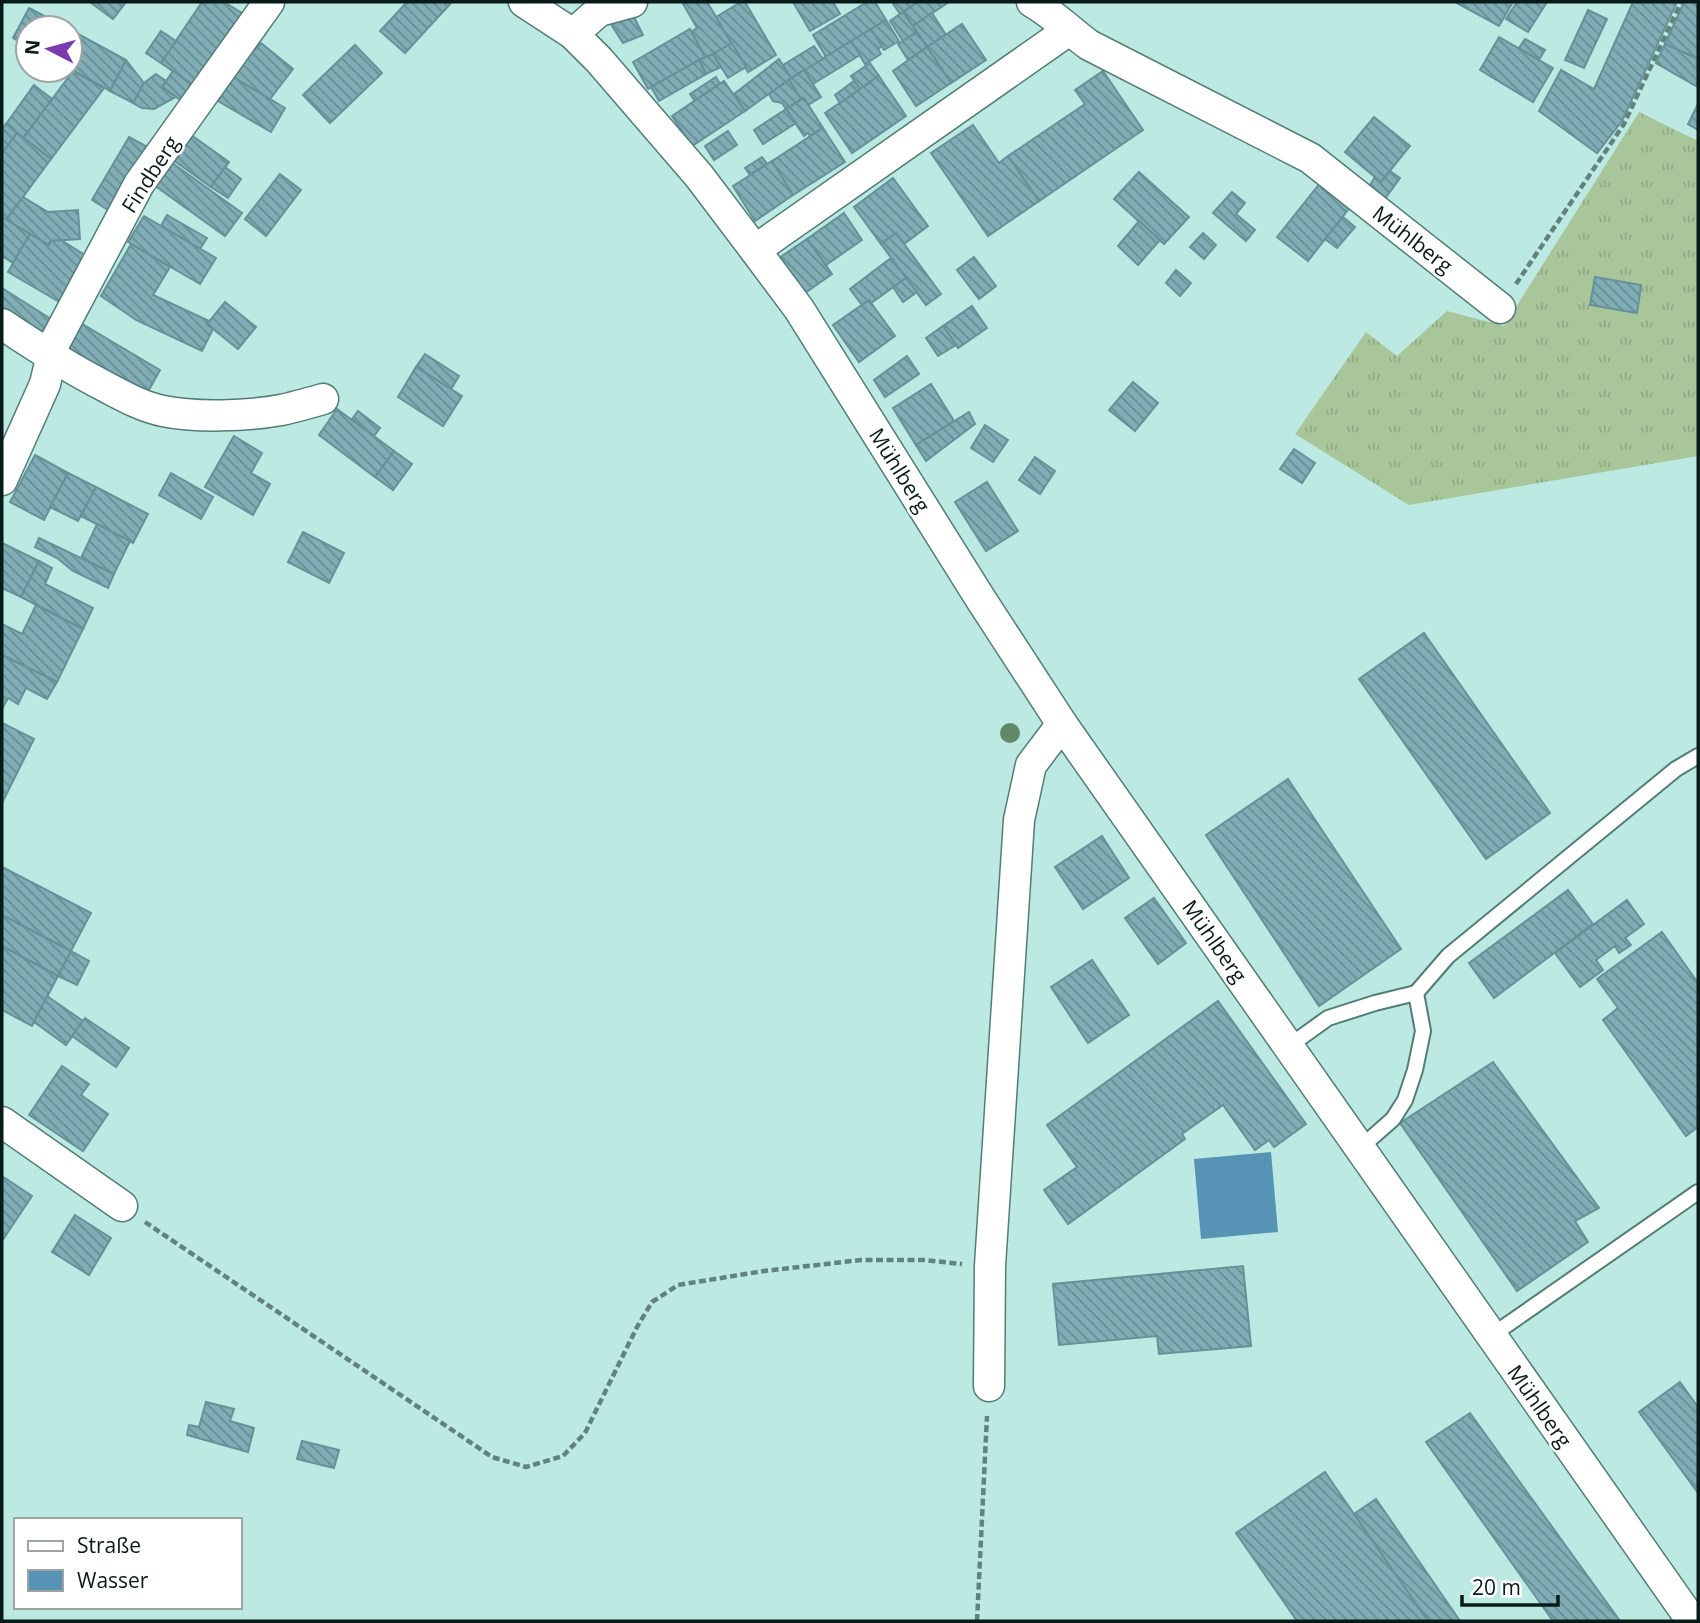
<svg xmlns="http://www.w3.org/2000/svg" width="1700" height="1623" viewBox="0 0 1700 1623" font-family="'Open Sans',sans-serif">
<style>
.grass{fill:url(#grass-tufts)}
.water{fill:#5693b4}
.building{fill:url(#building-back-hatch);stroke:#659299;stroke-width:2}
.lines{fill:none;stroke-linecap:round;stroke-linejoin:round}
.service-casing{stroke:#527d77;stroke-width:18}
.minor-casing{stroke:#527d77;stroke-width:33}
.path{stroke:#62827e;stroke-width:4.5;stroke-dasharray:7 3.5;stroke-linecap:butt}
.service{stroke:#fff;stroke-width:14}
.minor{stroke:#fff;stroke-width:30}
.tree{fill:#628967}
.labels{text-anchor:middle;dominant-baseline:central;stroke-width:5;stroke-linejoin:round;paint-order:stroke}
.street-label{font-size:21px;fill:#091b19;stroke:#fff}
</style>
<defs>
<pattern id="grass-tufts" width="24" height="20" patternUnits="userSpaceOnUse" patternTransform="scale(1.75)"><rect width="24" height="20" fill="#a8c69a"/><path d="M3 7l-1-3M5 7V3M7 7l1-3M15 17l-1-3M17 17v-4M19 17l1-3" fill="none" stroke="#8faa84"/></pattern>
<pattern id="building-back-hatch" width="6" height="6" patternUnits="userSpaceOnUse" patternTransform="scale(1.75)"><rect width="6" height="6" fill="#81aeb6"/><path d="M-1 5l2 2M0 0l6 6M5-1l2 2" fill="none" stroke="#688d93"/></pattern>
</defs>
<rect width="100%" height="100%" fill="#bceae3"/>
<path class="grass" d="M 1639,112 L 1698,141 L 1698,456 L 1409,505 L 1295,434 L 1366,332 L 1397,356 L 1447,311 L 1504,326 Z"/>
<path class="water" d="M 1271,1152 L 1278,1232 L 1201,1239 L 1194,1159 Z"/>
<g class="building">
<path d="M 90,2 L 126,2 L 113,19 Z"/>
<path d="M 202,2 L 224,2 L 242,13 L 193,85 L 161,63 Z"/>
<path d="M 407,2 L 452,2 L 405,53 L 380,31 Z"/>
<path d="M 682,2 L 707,2 L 732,43 L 706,59 L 691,32 L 697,28 Z"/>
<path d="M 741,2 L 745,2 L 776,55 L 748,72 L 716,17 Z"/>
<path d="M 793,2 L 833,2 L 840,14 L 810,31 Z"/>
<path d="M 867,2 L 875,2 L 886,20 L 826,57 L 813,35 Z"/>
<path d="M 892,2 L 918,2 L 900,14 Z"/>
<path d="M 918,2 L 949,2 L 913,26 L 903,12 Z"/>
<path d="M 1455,2 L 1513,2 L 1499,26 Z"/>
<path d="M 1517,2 L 1547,2 L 1528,32 L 1506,19 Z"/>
<path d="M 1633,2 L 1677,2 L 1622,121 L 1597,153 L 1539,111 L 1561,70 L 1594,89 Z"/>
<path d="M 1684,2 L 1698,2 L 1698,59 L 1665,44 Z"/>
<path d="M 29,8 L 67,28 L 28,28 L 28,47 L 13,38 Z"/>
<path d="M 1588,10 L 1607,19 L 1584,68 L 1565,60 Z"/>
<path d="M 903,12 L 917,32 L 903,41 L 890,21 Z"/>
<path d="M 632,13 L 643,35 L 623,43 L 609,21 Z"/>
<path d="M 932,13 L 946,35 L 927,47 L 913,26 Z"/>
<path d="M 886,20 L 899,41 L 884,50 L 871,29 Z"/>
<path d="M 962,24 L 986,60 L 951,83 L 927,47 Z"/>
<path d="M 690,29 L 705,57 L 648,89 L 633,62 Z"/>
<path d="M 871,29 L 882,46 L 878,49 L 881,54 L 865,64 L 851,41 Z"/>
<path d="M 161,31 L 176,41 L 161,63 L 146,53 Z"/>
<path d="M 917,32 L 927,47 L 908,60 L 898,44 Z"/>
<path d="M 78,34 L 126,60 L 110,91 L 70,69 L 70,49 Z"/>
<path d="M 1499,37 L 1553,68 L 1533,102 L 1480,70 Z"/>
<path d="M 1525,39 L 1545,50 L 1539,60 L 1519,48 Z"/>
<path d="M 851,41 L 860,55 L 813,84 L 804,70 Z"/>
<path d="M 261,43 L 293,69 L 270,99 L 233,77 L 244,60 Z"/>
<path d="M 732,43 L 746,67 L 728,78 L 713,54 Z"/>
<path d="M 1665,44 L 1698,59 L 1698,81 L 1696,86 L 1656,63 Z"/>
<path d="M 355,45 L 382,73 L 330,123 L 303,95 Z"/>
<path d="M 814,46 L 823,59 L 791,78 L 783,65 Z"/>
<path d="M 927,47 L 951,83 L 916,106 L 893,71 Z"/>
<path d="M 713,54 L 721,67 L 706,74 L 699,60 Z"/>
<path d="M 779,59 L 791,78 L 745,111 L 734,94 Z"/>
<path d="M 126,60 L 144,83 L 133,103 L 110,91 Z"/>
<path d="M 699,60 L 706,74 L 659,101 L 651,87 Z"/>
<path d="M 870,63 L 879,76 L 860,89 L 851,76 Z"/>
<path d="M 804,70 L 821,97 L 808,105 L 804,98 L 801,99 L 789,80 Z"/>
<path d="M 73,71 L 104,88 L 51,159 L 23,138 Z"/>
<path d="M 173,71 L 193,85 L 182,101 L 162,87 Z"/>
<path d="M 1103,71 L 1143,130 L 1039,201 L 1008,156 L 1085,104 L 1075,90 Z"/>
<path d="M 156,74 L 166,81 L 162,87 L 176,97 L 154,109 L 142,108 L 133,103 L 144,83 Z"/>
<path d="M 879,76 L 906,116 L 852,153 L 825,113 Z"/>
<path d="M 233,77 L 285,108 L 271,132 L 218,101 Z"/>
<path d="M 716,77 L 720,84 L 695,101 L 690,94 Z"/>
<path d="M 789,80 L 801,99 L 786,109 L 782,103 L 773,101 L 769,94 Z"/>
<path d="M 724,81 L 745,111 L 692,146 L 672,116 Z"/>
<path d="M 854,81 L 860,89 L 840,103 L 835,95 Z"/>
<path d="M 34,85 L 52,99 L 23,138 L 6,124 Z"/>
<path d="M 804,98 L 823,128 L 810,136 L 808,133 L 804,136 L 786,109 Z"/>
<path d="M 1698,104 L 1698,130 L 1688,124 Z"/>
<path d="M 786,109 L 796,123 L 763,144 L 754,130 Z"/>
<path d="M 1374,117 L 1410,146 L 1381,182 L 1345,152 Z"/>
<path d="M 6,124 L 17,133 L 2,153 L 2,129 Z"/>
<path d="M 973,125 L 999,163 L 1008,156 L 1039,201 L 988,236 L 931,153 Z"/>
<path d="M 823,128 L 845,162 L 793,195 L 772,161 Z"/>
<path d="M 728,131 L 737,145 L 714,160 L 705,146 Z"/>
<path d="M 187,132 L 229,162 L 211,187 L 169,157 Z"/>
<path d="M 17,133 L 51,159 L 6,220 L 2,217 L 2,153 Z"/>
<path d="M 129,137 L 151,149 L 113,213 L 92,200 Z"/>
<path d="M 762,157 L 767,164 L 750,175 L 745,168 Z"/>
<path d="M 772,161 L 793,195 L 755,221 L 733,186 Z"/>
<path d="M 171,162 L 242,213 L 225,236 L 154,185 Z"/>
<path d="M 225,167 L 241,179 L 228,198 L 211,187 Z"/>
<path d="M 1390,171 L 1400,178 L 1384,200 L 1368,188 L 1375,177 L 1381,182 Z"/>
<path d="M 1139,172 L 1189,217 L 1164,244 L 1114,199 Z"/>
<path d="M 280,174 L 301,190 L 266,236 L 245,219 Z"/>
<path d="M 893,178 L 928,226 L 904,244 L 896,233 L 881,244 L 854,207 Z"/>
<path d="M 1321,182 L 1351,206 L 1308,261 L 1277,237 Z"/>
<path d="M 1232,192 L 1245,203 L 1236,214 L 1255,230 L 1246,241 L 1213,213 Z"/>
<path d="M 23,197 L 48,212 L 78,210 L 80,239 L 51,241 L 49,245 L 6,220 Z"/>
<path d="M 844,213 L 862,240 L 826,265 L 807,239 Z"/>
<path d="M 167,215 L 207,238 L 200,249 L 161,226 Z"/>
<path d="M 144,216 L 216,258 L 200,284 L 128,242 Z"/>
<path d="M 2,217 L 30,234 L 13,263 L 2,256 Z"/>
<path d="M 1343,217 L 1355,227 L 1337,248 L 1325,239 Z"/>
<path d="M 1139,221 L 1160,240 L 1138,265 L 1118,246 Z"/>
<path d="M 896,233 L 941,294 L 926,305 L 881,244 Z"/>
<path d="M 1203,233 L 1216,245 L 1204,259 L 1190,247 Z"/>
<path d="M 30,234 L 49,245 L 51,241 L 61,240 L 88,257 L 61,303 L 8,272 Z"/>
<path d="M 807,239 L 832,274 L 805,293 L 779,258 Z"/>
<path d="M 131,244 L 170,267 L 153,295 L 209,321 L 207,324 L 213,329 L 202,351 L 136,320 L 101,296 Z"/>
<path d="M 974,257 L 996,286 L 979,299 L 957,270 Z"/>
<path d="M 891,258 L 906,278 L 871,303 L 869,300 L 862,305 L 850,289 Z"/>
<path d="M 1176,270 L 1191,283 L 1180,296 L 1166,283 Z"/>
<path d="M 1595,277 L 1641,285 L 1637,313 L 1590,305 Z"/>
<path d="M 906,278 L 917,292 L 903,302 L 893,287 Z"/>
<path d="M 2,288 L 51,319 L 40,335 L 2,311 Z"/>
<path d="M 869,300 L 895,336 L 859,362 L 833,325 Z"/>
<path d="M 225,302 L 256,327 L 238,349 L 207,324 Z"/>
<path d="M 972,306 L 987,328 L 958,348 L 943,326 Z"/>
<path d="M 79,322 L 160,370 L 146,395 L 64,347 Z"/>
<path d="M 943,326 L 956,345 L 938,356 L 926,338 Z"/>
<path d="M 425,354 L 459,376 L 451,389 L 416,367 Z"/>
<path d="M 907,356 L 919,374 L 885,397 L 874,380 Z"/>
<path d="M 416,367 L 462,396 L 443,426 L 398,397 Z"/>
<path d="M 1133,382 L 1158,403 L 1135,431 L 1109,410 Z"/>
<path d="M 931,384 L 954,421 L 916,445 L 893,408 Z"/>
<path d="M 337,409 L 394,451 L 375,477 L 319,435 Z"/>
<path d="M 358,411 L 380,428 L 374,436 L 352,419 Z"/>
<path d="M 969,412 L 975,424 L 926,461 L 916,445 Z"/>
<path d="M 985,425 L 1008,440 L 993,462 L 971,448 Z"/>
<path d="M 234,436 L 262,453 L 251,473 L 270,484 L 253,515 L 205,487 Z"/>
<path d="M 1294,449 L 1315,463 L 1302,483 L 1280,469 Z"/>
<path d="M 394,451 L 412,464 L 393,490 L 375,477 Z"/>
<path d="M 35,455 L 68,473 L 44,520 L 10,502 Z"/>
<path d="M 1035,457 L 1055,471 L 1040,494 L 1019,480 Z"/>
<path d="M 68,473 L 96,487 L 78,521 L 50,507 Z"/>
<path d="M 171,473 L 213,497 L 201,519 L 159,495 Z"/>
<path d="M 987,482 L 1018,531 L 986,551 L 955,502 Z"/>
<path d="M 96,487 L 148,514 L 133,543 L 81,516 Z"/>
<path d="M 97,524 L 130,541 L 114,574 L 81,558 Z"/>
<path d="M 303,532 L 344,553 L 329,583 L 288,562 Z"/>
<path d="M 39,538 L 114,574 L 108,588 L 73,571 L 57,558 L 35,547 Z"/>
<path d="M 2,543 L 39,561 L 21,597 L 2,588 Z"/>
<path d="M 39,561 L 52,568 L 45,584 L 93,608 L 83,629 L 21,597 Z"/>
<path d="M 36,605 L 83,629 L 57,682 L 2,655 L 2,624 L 22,634 Z"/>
<path d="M 1424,633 L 1550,813 L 1486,859 L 1359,679 Z"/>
<path d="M 2,655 L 57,682 L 47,699 L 26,688 L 18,704 L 8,698 L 2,709 Z"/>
<path d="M 2,723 L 34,739 L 2,803 Z"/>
<path d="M 1288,779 L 1401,949 L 1319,1006 L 1206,835 Z"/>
<path d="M 1102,836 L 1129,878 L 1083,909 L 1055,867 Z"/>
<path d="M 2,867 L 91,913 L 71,951 L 2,915 Z"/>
<path d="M 1568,890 L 1593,924 L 1494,998 L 1469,963 Z"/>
<path d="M 1154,898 L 1186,943 L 1158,964 L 1125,918 Z"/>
<path d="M 1627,900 L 1644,924 L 1625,938 L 1631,945 L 1619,953 L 1615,946 L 1596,960 L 1603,970 L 1580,987 L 1555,953 Z"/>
<path d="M 2,915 L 71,951 L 58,976 L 2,946 Z"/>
<path d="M 1662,932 L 1698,983 L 1698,1127 L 1686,1136 L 1603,1020 L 1618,1008 L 1597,979 Z"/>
<path d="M 2,946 L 58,976 L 32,1026 L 2,1010 Z"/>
<path d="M 71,951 L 89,961 L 77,985 L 58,976 Z"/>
<path d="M 1092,960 L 1129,1015 L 1088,1043 L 1051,987 Z"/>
<path d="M 47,996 L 83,1021 L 66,1045 L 34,1022 Z"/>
<path d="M 1218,1001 L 1306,1124 L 1274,1147 L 1269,1140 L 1255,1150 L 1223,1105 L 1182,1134 L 1185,1139 L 1068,1224 L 1044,1190 L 1077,1167 L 1047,1125 Z"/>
<path d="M 85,1018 L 129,1048 L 116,1067 L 72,1036 Z"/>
<path d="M 1493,1062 L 1599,1208 L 1575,1221 L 1588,1242 L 1517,1291 L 1400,1123 Z"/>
<path d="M 62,1066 L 89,1084 L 81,1095 L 108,1114 L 83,1151 L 29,1115 Z"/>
<path d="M 2,1176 L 32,1196 L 2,1241 Z"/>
<path d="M 75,1215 L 111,1238 L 89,1275 L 52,1252 Z"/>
<path d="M 1243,1266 L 1251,1346 L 1159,1354 L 1157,1336 L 1059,1345 L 1053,1284 Z"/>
<path d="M 1680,1382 L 1698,1407 L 1698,1493 L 1639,1412 Z"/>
<path d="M 206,1402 L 234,1409 L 230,1421 L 254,1428 L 248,1452 L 187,1435 L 189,1425 L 199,1427 Z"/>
<path d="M 1470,1413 L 1620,1621 L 1553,1621 L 1426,1442 Z"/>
<path d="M 302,1441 L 339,1450 L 334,1468 L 297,1459 Z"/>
<path d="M 1325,1472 L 1354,1514 L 1428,1621 L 1297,1621 L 1236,1533 Z"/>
<path d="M 1376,1499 L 1460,1621 L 1428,1621 L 1354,1514 Z"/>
</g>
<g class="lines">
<g class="service-casing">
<g id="service">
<path d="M 1289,1046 L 1328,1018 L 1375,1003 L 1416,993"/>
<path d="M 1360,1148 L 1393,1119 L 1405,1100 L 1415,1070 L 1423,1031 L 1416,993 L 1448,956 L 1676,769 L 1698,756"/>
<path d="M 1491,1336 L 1698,1192"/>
</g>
</g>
<g class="minor-casing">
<g id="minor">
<path d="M 524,2 L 573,34 L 599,60 L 699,176 L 755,250 L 799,309 L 980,598 L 1062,724 L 1692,1621"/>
<path d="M 1032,2 C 1053,14 1070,31 1089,45 L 1310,158 L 1500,308"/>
<path d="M 573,34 L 599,11 L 632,2"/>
<path d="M 755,250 L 1069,30"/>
<path d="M 2,324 C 36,347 71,369 108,388 C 125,397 143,407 163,411 C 196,418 248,416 281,410 C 295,407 309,403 323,399"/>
<path d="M 2,480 L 45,384 L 55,342 L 139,184 L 269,2"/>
<path d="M 2,1122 L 122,1206"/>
<path d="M 989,1386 L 990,1266 L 1019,820 L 1031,765 L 1062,724"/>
</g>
</g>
<g class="path">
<path d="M 1516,284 L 1624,124 L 1681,2"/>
<path d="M 145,1222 L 492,1457 L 526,1467 L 563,1456 L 585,1433 L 637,1327 L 652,1302 L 678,1285 L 764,1271 L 861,1260 L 924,1260 L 962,1264"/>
<path d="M 977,1621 L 987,1416"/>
</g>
<use href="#service" class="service"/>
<use href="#minor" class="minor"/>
</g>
<circle class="tree" cx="1010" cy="733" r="10"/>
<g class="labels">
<g class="street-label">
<text transform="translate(150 174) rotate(-57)">Findberg</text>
<text transform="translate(1413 239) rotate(38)">Mühlberg</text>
<text transform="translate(900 470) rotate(58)">Mühlberg</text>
<text transform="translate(1215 941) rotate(55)">Mühlberg</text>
<text transform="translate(1540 1406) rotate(55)">Mühlberg</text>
</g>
</g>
<rect width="1700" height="1623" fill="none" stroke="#091b19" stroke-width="7"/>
<rect x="14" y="1518" width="228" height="91" fill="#ffffff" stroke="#9da4a3" stroke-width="2"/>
<rect x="28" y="1541" width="35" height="10" fill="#ffffff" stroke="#9da4a3" stroke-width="2"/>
<text x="77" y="1553" font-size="21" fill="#091b19">Straße</text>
<rect x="28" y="1570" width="35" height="21" fill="#5693b4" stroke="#9da4a3" stroke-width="2"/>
<text x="77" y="1588" font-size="21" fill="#091b19">Wasser</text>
<g transform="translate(49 49) rotate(276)"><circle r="33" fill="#ffffff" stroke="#9da4a3" stroke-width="2"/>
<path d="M0-5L12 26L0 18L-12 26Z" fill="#7b3aae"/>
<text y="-10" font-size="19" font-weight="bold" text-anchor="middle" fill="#091b19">N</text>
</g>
<path d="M1462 1595v10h96v-10" fill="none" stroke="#091b19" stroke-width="3.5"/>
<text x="1472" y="1595" font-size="21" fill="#091b19" stroke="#ffffff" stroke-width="5" paint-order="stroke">20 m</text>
</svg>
